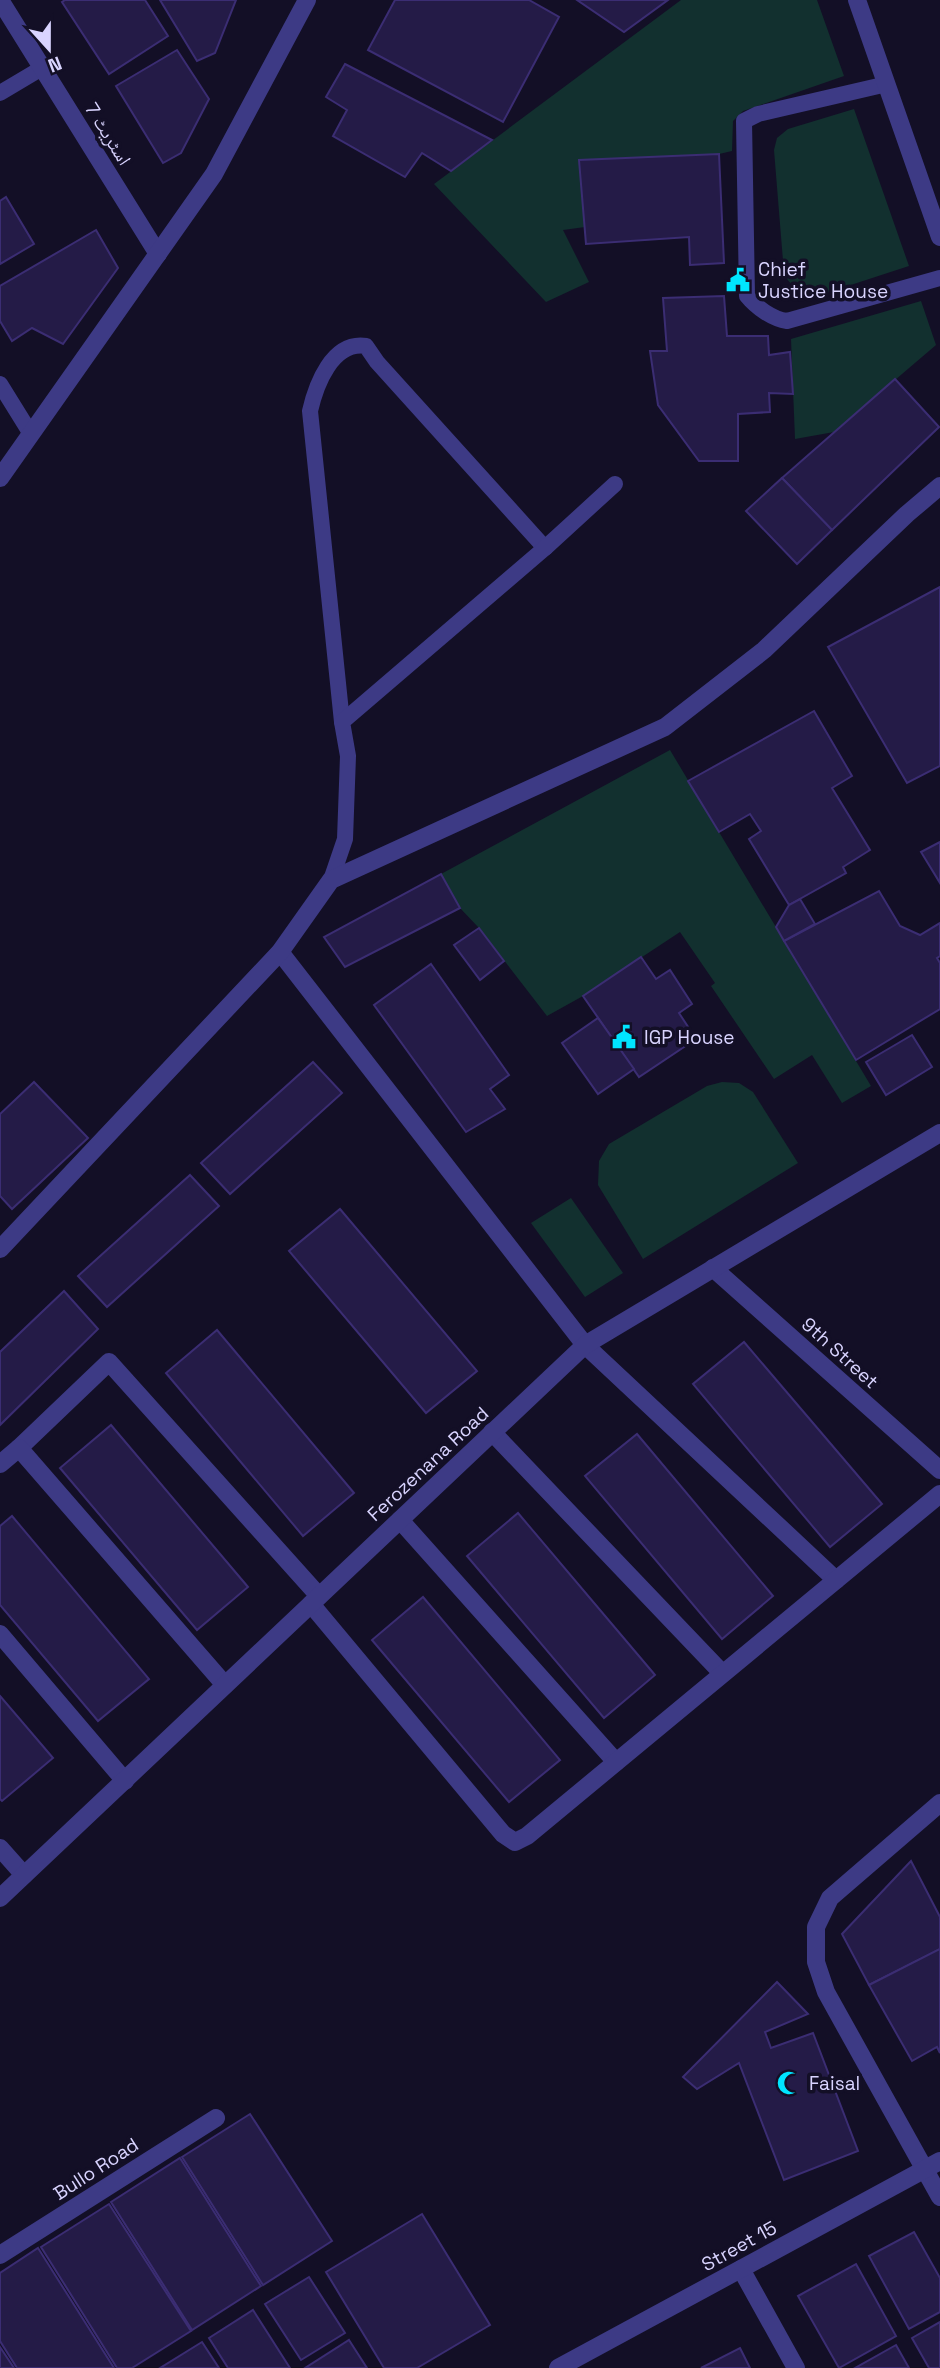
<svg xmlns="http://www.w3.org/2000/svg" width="940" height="2368" viewBox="0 0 940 2368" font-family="'Space Grotesk','Noto Naskh Arabic',sans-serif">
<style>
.green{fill:#12302f}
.building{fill:#241b47;stroke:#3b2d73;stroke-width:2}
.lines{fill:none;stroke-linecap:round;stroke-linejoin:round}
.service{stroke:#3d3a85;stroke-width:16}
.minor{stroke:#3d3a85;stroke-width:18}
.tertiary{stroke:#3d3a85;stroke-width:18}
.labels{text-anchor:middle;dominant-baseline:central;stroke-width:7;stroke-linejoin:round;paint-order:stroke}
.street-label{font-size:19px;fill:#d9d4ff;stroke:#130f26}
.poi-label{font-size:19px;fill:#d9d4ff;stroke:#130f26;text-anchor:start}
</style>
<rect width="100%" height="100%" fill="#130f26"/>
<g class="green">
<path d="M 681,0 L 817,0 L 844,76 L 743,111 L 733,121 L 732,151 L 719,154 L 579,160 L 585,227 L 563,230 L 589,282 L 546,302 L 434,184 Z"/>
<path d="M 854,109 L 909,266 L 820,295 C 803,292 791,289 784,273 L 774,150 L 777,138 L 788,129 Z"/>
<path d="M 921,301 L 936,345 L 834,432 L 795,439 L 791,339 Z"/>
<path d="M 670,750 L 871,1086 L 842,1103 L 812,1055 L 774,1079 L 711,986 L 715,983 L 680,932 L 583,996 L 547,1016 L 479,928 L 460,908 L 441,874 Z"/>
<path d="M 722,1082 L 739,1083 L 753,1092 L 798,1163 L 643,1259 L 598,1185 L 599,1161 L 609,1144 L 707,1086 Z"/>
<path d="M 571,1198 L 623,1273 L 585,1297 L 531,1223 Z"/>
</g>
<g class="building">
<path d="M 65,0 L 145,0 L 168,36 L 109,74 L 62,2 Z"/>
<path d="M 160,0 L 236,0 L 215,53 L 197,61 Z"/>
<path d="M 395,0 L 529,0 L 559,17 L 503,122 L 368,50 Z"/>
<path d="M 577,0 L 668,0 L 624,32 Z"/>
<path d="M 177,50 L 209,99 L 181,153 L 163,163 L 116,86 Z"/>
<path d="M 345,64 L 492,140 L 451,171 L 422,153 L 405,177 L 333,136 L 347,110 L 326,97 Z"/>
<path d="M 719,154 L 724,263 L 690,265 L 689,237 L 586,244 L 579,160 Z"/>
<path d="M 6,197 L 34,244 L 0,264 L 0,201 Z"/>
<path d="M 96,230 L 118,268 L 63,344 L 32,328 L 12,341 L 0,321 L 0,286 Z"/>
<path d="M 724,296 L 727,336 L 768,336 L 769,355 L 790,352 L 793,394 L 769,393 L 770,412 L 738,414 L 738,461 L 699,461 L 658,405 L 650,351 L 667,351 L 663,298 Z"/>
<path d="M 895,379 L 939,427 L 832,530 L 782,478 Z"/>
<path d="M 782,478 L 832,530 L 797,564 L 746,511 Z"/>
<path d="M 940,587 L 940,766 L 907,783 L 828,647 Z"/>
<path d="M 814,711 L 852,776 L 832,788 L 870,850 L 843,867 L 846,873 L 789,905 L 749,839 L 761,831 L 750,814 L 719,832 L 688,781 Z"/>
<path d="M 940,842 L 940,883 L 921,852 Z"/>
<path d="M 441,874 L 460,908 L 345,967 L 324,937 Z"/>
<path d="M 879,891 L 900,926 L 920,935 L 940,923 L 940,956 L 937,958 L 940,963 L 940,1009 L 856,1060 L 784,941 Z"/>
<path d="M 800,899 L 815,924 L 784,941 L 776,927 L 789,905 Z"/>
<path d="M 479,928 L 504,961 L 480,980 L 454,945 Z"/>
<path d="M 641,957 L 656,979 L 670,970 L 692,1004 L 679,1013 L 696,1039 L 639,1077 L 583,996 Z"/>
<path d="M 431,964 L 509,1075 L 490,1089 L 505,1109 L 466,1132 L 374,1005 Z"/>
<path d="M 598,1018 L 634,1069 L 598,1094 L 562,1043 Z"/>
<path d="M 912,1035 L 932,1067 L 886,1095 L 866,1062 Z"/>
<path d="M 313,1062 L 342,1093 L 230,1194 L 201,1163 Z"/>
<path d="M 34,1082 L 88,1138 L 12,1209 L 0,1196 L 0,1114 Z"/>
<path d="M 190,1175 L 219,1206 L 107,1307 L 78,1276 Z"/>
<path d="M 340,1209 L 477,1371 L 426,1413 L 289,1251 Z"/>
<path d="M 64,1291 L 98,1329 L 0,1425 L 0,1352 Z"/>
<path d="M 217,1330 L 354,1493 L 303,1536 L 166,1373 Z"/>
<path d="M 744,1342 L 882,1504 L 830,1547 L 693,1384 Z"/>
<path d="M 111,1425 L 248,1587 L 197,1630 L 60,1468 Z"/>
<path d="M 637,1434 L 773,1596 L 722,1639 L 585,1476 Z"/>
<path d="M 518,1513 L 655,1675 L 604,1718 L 467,1556 Z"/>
<path d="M 12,1516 L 149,1679 L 98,1721 L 0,1605 L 0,1526 Z"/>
<path d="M 423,1597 L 560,1760 L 509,1802 L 372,1640 Z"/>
<path d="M 0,1696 L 53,1758 L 2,1801 L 0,1799 Z"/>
<path d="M 911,1861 L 940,1917 L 940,1949 L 869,1985 L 842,1934 Z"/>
<path d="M 940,1949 L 940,2053 L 937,2047 L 912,2061 L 869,1985 Z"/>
<path d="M 777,1982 L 808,2014 L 765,2032 L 771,2048 L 813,2033 L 858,2151 L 784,2180 L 739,2063 L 697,2089 L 683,2077 Z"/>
<path d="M 250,2114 L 332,2241 L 263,2285 L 182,2157 Z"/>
<path d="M 180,2158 L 261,2286 L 192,2330 L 111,2202 Z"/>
<path d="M 109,2204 L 191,2331 L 132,2368 L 117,2368 L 41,2247 Z"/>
<path d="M 422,2214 L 490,2325 L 417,2368 L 384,2368 L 326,2272 Z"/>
<path d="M 914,2232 L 940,2278 L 940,2312 L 909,2329 L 869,2256 Z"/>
<path d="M 38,2248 L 114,2368 L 17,2368 L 0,2341 L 0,2273 Z"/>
<path d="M 856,2264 L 896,2336 L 839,2368 L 798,2296 Z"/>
<path d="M 309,2277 L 345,2333 L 301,2360 L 265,2304 Z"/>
<path d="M 253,2310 L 290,2368 L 228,2368 L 209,2338 Z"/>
<path d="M 940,2322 L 940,2368 L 929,2368 L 912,2338 Z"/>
<path d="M 349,2340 L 367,2368 L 305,2368 Z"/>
<path d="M 202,2342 L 219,2368 L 160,2368 Z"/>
<path d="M 896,2345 L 909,2368 L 855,2368 Z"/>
<path d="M 0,2347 L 14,2368 L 0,2368 Z"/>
<path d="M 740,2348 L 750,2368 L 701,2368 Z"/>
</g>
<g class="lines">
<g class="service">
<path d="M 887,84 L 758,114 L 744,121 L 747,296 C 756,307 772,319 787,321 L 940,278"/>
<path d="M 0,93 L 42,68"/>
<path d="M 0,384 L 31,434"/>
<path d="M 342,722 L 310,411 C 316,385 332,341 366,346 L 377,362 L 545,548"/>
<path d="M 331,880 L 345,839 L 348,756 L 342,722 L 545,548 L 615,484"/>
</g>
<g class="minor">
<path d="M 0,0 L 158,254"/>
<path d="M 857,0 L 940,237"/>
<path d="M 0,478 L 214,174 L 307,0"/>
<path d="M 280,952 L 585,1345 L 836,1580"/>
<path d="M 0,1249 L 280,952 L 331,880 L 665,727 L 764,650 L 907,514 L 940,486"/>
<path d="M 713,1268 L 940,1470"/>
<path d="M 492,1432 L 722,1673"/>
<path d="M 19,1448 L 109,1362 L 319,1596"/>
<path d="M 0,1464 L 19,1448 L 225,1685"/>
<path d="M 400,1520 L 616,1762"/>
<path d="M 311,1604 L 503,1834 L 515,1842 L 527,1836 L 940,1494"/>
<path d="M 0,1634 L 125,1781"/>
<path d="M 940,1803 L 830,1898 L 816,1927 L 816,1962 L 826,1992 L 940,2197"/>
<path d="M 0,1848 L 24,1875"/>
<path d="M 0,2255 L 216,2118"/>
<path d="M 741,2269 L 796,2368"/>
</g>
<g class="tertiary">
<path d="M 0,1898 L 585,1345 L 940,1133"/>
<path d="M 558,2368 L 940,2161"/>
</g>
</g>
<defs>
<g id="civic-bare" transform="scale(1.89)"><path d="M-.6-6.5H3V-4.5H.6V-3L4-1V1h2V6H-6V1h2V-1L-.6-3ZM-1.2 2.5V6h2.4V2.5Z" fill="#00e5ff" stroke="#130f26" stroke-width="2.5" paint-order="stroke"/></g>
<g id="mosque-bare" transform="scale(1.89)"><path d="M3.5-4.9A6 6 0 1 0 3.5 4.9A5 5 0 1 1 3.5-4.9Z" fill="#00e5ff" stroke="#130f26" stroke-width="2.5" paint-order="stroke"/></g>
</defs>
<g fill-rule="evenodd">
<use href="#civic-bare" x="738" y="280"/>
<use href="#civic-bare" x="624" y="1037"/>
<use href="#mosque-bare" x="789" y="2083"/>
</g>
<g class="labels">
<g class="street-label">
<text transform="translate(108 134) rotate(58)">اسٹریٹ 7</text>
<text transform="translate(840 1353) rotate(42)">9th Street</text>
<text transform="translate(428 1464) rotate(-43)">Ferozenana Road</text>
<text transform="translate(96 2169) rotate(-33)">Bullo Road</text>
<text transform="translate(739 2246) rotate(-29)">Street 15</text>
</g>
<g class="poi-label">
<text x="758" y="269">Chief<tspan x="758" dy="22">Justice House</tspan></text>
<text x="644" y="1037">IGP House</text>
<text x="809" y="2083">Faisal</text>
</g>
</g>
<g transform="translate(49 49) rotate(159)" stroke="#130f26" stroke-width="5" paint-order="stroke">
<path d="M0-5L12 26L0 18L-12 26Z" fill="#d9d4ff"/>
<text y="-10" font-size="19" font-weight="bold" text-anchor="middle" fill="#d9d4ff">N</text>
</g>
</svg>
